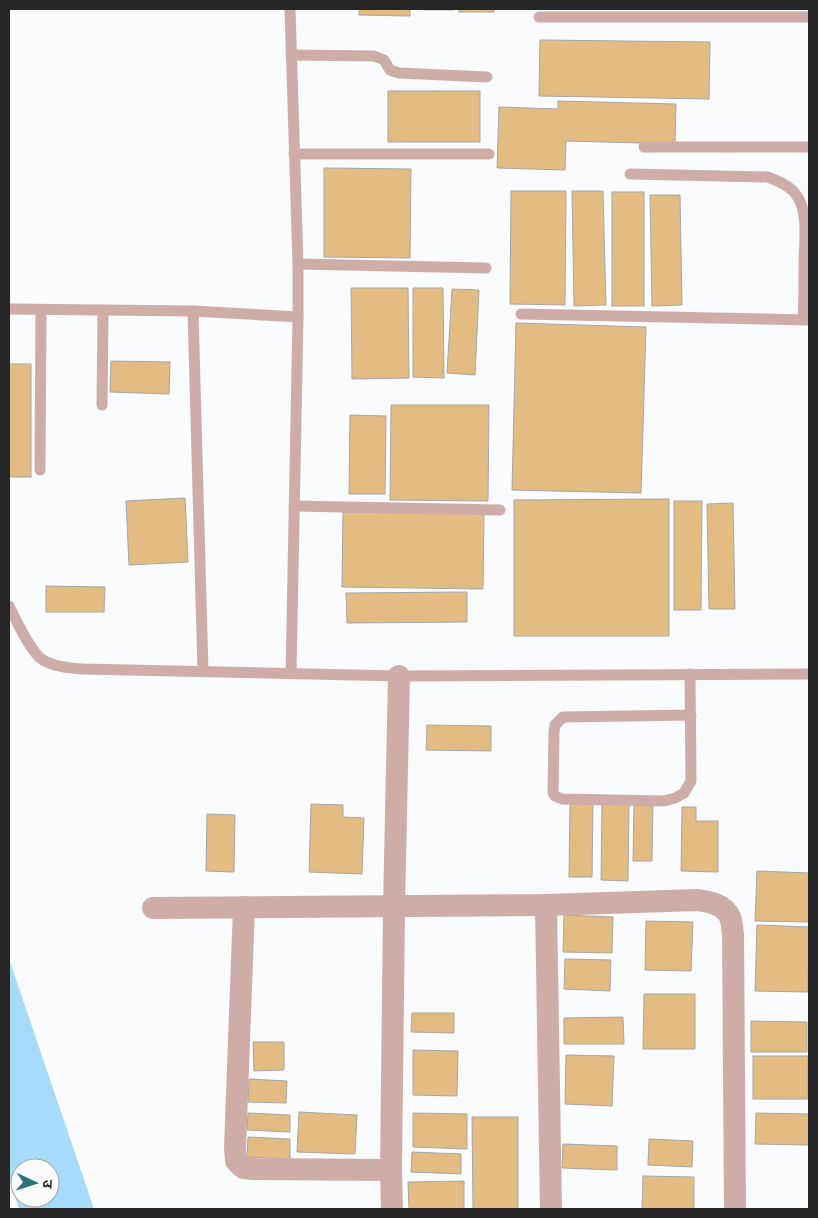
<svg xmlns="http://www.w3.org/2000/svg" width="818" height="1218" viewBox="0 0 818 1218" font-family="Inter,'Noto Sans Devanagari',sans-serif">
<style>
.water{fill:#a6dcf9;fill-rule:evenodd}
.building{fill:#e3bc83;stroke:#a7a6a5}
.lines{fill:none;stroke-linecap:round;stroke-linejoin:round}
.lane{stroke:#ceada9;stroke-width:11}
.street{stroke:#ceada9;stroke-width:22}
</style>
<rect width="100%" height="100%" fill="#fafbfc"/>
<path class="water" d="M 9,959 L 94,1209 L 19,1209 L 9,1178 ZM 20,1168 L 50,1168 L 50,1198 L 20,1198 Z"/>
<g class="building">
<path d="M 359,9 L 410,9 L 410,16 L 359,15 Z"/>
<rect x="424" y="9" width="29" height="1"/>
<rect x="459" y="9" width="35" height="3"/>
<path d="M 540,40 L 710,42 L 709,99 L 539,96 Z"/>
<rect x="388" y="91" width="92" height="51"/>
<path d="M 558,101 L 676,104 L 675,144 L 566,141 L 565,170 L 497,168 L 499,107 L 558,109 Z"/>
<path d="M 324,168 L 411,169 L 410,258 L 324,257 Z"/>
<path d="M 511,191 L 566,191 L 565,305 L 510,304 Z"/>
<path d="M 572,191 L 603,191 L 606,305 L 574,306 Z"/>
<rect x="612" y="192" width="32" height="114"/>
<path d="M 650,195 L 680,195 L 682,305 L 652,306 Z"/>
<path d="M 351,288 L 408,288 L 409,378 L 352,379 Z"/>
<path d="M 413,288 L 443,288 L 444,378 L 413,377 Z"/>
<path d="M 452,289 L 479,290 L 475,375 L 447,373 Z"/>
<path d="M 516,323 L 646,327 L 641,493 L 512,490 Z"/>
<path d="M 111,361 L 170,362 L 169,394 L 110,392 Z"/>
<rect x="9" y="364" width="22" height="113"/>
<path d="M 391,405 L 489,405 L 488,501 L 390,500 Z"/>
<path d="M 350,415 L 386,416 L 385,494 L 349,494 Z"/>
<path d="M 185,498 L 188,562 L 129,565 L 126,501 Z"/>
<path d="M 669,499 L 669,636 L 514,636 L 514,500 Z"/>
<path d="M 674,501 L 702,501 L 701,610 L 674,610 Z"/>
<path d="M 733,503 L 735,609 L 709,609 L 707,504 Z"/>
<path d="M 343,512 L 484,514 L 483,589 L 342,587 Z"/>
<path d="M 46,586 L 105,587 L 104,612 L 46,612 Z"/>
<path d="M 467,592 L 467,622 L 347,623 L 346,593 Z"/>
<path d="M 427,725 L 491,726 L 491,751 L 426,750 Z"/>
<path d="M 570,803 L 593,803 L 592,877 L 569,877 Z"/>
<path d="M 311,804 L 343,805 L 343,817 L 364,818 L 362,874 L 309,872 Z"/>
<path d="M 602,804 L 629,804 L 628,881 L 601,880 Z"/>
<path d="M 634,804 L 653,804 L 652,861 L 633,861 Z"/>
<path d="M 682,807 L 696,807 L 696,821 L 718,821 L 718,872 L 681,871 Z"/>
<path d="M 207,814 L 235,815 L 234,872 L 206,871 Z"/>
<path d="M 757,871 L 809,873 L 809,922 L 755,921 Z"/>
<path d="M 564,915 L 613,917 L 612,953 L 563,952 Z"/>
<path d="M 646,921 L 693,922 L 691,971 L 645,970 Z"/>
<path d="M 757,925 L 809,927 L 808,992 L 755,991 Z"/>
<path d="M 565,959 L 611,960 L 610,991 L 564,989 Z"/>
<path d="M 644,994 L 695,994 L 695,1049 L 643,1049 Z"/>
<path d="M 412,1013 L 454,1013 L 454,1033 L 411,1032 Z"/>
<path d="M 623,1017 L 624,1044 L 564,1044 L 564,1018 Z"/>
<path d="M 751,1021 L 807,1022 L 807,1052 L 751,1052 Z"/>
<path d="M 253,1042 L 284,1042 L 284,1070 L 254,1071 Z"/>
<path d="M 413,1050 L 458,1051 L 457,1096 L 413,1095 Z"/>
<path d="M 566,1055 L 614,1056 L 612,1106 L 565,1104 Z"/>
<rect x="753" y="1056" width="55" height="43"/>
<path d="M 249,1079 L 287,1081 L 286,1103 L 248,1102 Z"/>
<path d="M 299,1112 L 357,1115 L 355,1154 L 297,1152 Z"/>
<path d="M 248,1113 L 290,1115 L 290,1132 L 247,1130 Z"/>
<path d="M 413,1113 L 467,1114 L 467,1149 L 413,1147 Z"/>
<path d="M 756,1113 L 809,1114 L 809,1145 L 755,1144 Z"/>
<path d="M 472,1117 L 518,1117 L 518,1209 L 473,1209 Z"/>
<path d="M 248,1137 L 290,1139 L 290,1159 L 247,1157 Z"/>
<path d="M 649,1139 L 693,1141 L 692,1167 L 648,1165 Z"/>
<path d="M 563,1144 L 617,1146 L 617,1170 L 562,1168 Z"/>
<path d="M 412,1152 L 461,1154 L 461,1174 L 411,1172 Z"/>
<path d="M 643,1176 L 694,1177 L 694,1209 L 642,1209 Z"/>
<path d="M 464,1181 L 464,1209 L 409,1209 L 408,1182 Z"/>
</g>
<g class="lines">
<g class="lane">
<path d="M 290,9 L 298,264 L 298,317 L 291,673"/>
<path d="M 539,17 L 809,17"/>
<path d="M 291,55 L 374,56 L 384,60 L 390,70 L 399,73 L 487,77"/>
<path d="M 644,147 L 809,147"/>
<path d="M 294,154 L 489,154"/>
<path d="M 630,174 L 768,177 C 778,181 791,186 797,196 C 809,213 804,245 804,265 C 804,283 804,302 803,320"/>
<path d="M 298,264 L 486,268"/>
<path d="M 9,309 L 193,311 L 298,317"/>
<path d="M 193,311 L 203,671"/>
<path d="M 521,314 L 809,320"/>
<path d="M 102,405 L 103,310"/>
<path d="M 40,470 L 41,310"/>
<path d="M 294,506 L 500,510"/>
<path d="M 9,606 C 16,620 31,653 43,660 C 55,667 69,668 82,669 L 399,676 L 809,674"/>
<path d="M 690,674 L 691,781 L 684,793 L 675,798 L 664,801 L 562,799 L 555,796 L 553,793 L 554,732 L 555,725 L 563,717 L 691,715"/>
</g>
<g class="street">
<path d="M 546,905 L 551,1209"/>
<path d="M 244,907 L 235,1148 L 236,1161 L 243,1168 L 253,1169 L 391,1170"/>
<path d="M 153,908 L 546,905 L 698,900 C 710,902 724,904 730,917 C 732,922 732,928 733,934 L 735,1209"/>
<path d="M 392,1209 L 391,1170 L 394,907 L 399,676"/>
</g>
</g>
<rect width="818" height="1218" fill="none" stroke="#262626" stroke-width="20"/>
<g transform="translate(35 1183) rotate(94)"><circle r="24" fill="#fafbfc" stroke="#a5a6a6"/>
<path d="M0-4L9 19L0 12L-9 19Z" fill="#2b737d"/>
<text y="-8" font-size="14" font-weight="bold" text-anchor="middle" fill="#262626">उ</text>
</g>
</svg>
